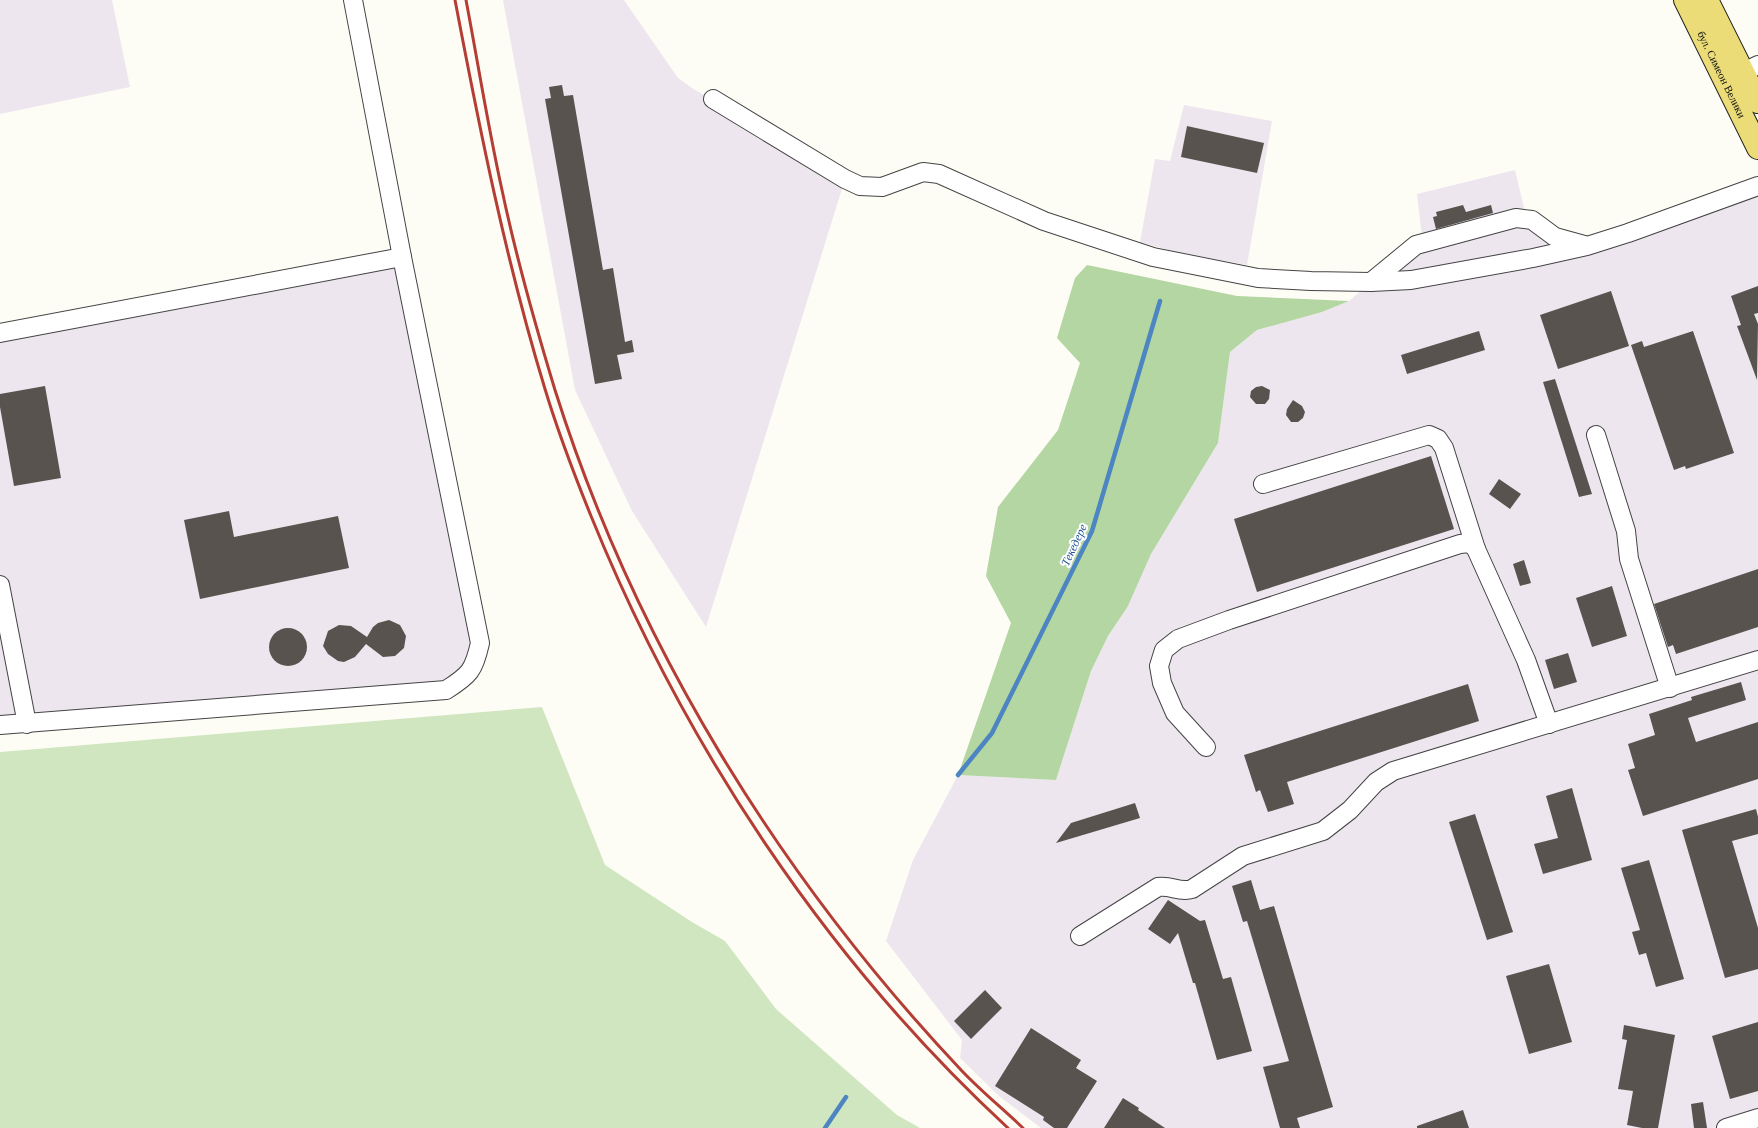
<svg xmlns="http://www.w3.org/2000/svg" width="1758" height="1128" viewBox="0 0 1758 1128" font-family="'Times New Roman',serif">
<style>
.industrial{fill:#eee6ee}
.green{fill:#d0e6c1}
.forest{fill:#b3d6a2}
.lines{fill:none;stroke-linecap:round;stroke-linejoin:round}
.stream{stroke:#4c85c1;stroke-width:4.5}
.building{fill:#58534e}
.minor-casing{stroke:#444;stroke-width:20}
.major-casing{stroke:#222;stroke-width:24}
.minor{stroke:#fff;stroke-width:18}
.major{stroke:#ebdc78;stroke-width:22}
.rail{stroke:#b43d35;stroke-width:3}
.labels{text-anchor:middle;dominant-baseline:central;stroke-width:4;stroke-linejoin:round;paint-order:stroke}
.street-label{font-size:11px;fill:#111;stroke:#fff}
.water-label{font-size:12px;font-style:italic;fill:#255998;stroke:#fff}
</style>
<rect width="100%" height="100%" fill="#fefdf5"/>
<g class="industrial">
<path d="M 0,0 L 112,0 L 130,87 L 0,114 Z"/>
<path d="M 503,0 L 624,0 L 678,78 L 692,88 L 845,179 L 706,627 L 632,511 L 575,390 Z"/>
<path d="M 1184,105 L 1272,121 L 1247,265 L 1176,252 L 1140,242 L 1155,159 L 1170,161 Z"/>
<path d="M 1515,170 L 1525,212 L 1587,246 L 1758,186 L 1758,1128 L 1041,1128 L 999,1096 L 960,1058 L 962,1040 L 886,941 L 913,860 L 958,775 L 1056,780 L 1091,671 L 1108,636 L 1128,606 L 1151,554 L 1218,443 L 1230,352 L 1257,330 L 1322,312 L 1349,301 L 1422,237 L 1417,194 Z"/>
<path d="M 402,257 L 480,643 L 446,690 L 0,725 L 0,333 Z"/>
</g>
<path class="green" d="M 542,707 L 605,865 L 692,922 L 725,941 L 776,1009 L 897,1115 L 920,1128 L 0,1128 L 0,752 Z"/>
<path class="forest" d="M 1087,265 L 1237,296 L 1349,301 L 1322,312 L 1257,330 L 1230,352 L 1218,443 L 1151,554 L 1128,606 L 1108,636 L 1091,671 L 1056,780 L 958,775 L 1011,623 L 986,576 L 998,507 L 1058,430 L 1080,363 L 1057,338 L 1075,278 Z"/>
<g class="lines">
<g class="stream">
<path d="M 958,775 L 992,733 L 1092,531 L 1160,301"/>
<path d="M 825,1128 L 846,1097"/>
</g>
</g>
<g class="building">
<path d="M 562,85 L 564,96 L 573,95 L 603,270 L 613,268 L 625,342 L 632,340 L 634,352 L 617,355 L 622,379 L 595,384 L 545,99 L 551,98 L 549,87 Z"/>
<path d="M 1187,126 L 1264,143 L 1257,173 L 1181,157 Z"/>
<path d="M 1463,205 L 1466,212 L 1491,205 L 1493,213 L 1436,229 L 1433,217 L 1437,216 L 1436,212 Z"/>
<path d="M 1758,286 L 1758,313 L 1754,314 L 1758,324 L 1757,380 L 1737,326 L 1741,325 L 1731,296 Z"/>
<path d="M 1611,291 L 1629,346 L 1558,369 L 1540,315 Z"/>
<path d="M 1479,331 L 1485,350 L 1407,374 L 1401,355 Z"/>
<path d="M 1693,331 L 1734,453 L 1686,469 L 1685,466 L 1674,470 L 1631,345 L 1642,341 L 1644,347 Z"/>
<path d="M 1555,379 L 1592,494 L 1579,497 L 1543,382 Z"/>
<path d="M 45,386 L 61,478 L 14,486 L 0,407 L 0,394 Z"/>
<path d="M 1262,386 L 1270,390 L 1269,399 L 1265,404 L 1256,404 L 1250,397 L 1251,391 L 1256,387 Z"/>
<path d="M 1293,400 L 1302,406 L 1305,412 L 1303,418 L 1298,422 L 1291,422 L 1286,415 L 1287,409 Z"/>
<path d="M 1431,456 L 1454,529 L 1257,592 L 1234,519 Z"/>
<path d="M 1499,479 L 1521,494 L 1510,509 L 1489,494 Z"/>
<path d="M 229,511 L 234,537 L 338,516 L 349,568 L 200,599 L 184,520 Z"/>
<path d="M 1524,560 L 1531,583 L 1520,586 L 1513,564 Z"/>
<path d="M 1758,569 L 1758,627 L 1676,654 L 1673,645 L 1668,647 L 1654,604 Z"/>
<path d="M 1612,586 L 1627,636 L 1592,647 L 1576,598 Z"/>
<path d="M 389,620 L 400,625 L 406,636 L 404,648 L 395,656 L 383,657 L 366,644 L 355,657 L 344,662 L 338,661 L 328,654 L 323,646 L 328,631 L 339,625 L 351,626 L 367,637 L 373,627 L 378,623 Z"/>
<circle cx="288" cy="647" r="19"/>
<path d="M 1568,653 L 1577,682 L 1554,689 L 1545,660 Z"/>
<path d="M 1741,682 L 1746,700 L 1688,718 L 1696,742 L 1758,722 L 1758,779 L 1643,816 L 1628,770 L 1635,768 L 1628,744 L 1655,735 L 1649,714 L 1692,700 L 1691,697 Z"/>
<path d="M 1468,684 L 1479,721 L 1287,782 L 1294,804 L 1268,812 L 1260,790 L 1256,792 L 1244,755 Z"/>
<path d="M 1572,788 L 1592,860 L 1543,874 L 1534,844 L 1558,838 L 1546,796 Z"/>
<path d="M 1135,803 L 1140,818 L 1056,843 L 1071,823 Z"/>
<path d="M 1756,809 L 1758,817 L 1758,834 L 1732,841 L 1758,928 L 1758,969 L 1725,978 L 1682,830 Z"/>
<path d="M 1475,814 L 1513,932 L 1487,940 L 1449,822 Z"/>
<path d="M 1649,860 L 1684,979 L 1656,987 L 1646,953 L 1639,955 L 1632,932 L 1640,930 L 1621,868 Z"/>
<path d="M 1251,880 L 1260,910 L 1274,906 L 1333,1107 L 1297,1118 L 1300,1128 L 1280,1128 L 1263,1067 L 1289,1061 L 1247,921 L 1243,922 L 1232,886 Z"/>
<path d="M 1168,900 L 1200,921 L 1205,920 L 1223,979 L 1231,977 L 1252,1051 L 1217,1060 L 1195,983 L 1193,983 L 1178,933 L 1170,944 L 1148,929 Z"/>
<path d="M 1549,964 L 1572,1042 L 1529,1054 L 1506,976 Z"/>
<path d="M 985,990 L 1002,1008 L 971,1039 L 954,1021 Z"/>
<path d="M 1758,1022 L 1758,1091 L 1730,1099 L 1712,1036 Z"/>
<path d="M 1624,1025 L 1675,1035 L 1658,1128 L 1642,1128 L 1627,1125 L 1633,1091 L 1618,1089 L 1627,1040 L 1622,1039 Z"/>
<path d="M 1031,1028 L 1081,1060 L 1076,1068 L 1097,1081 L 1067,1128 L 1054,1128 L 1043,1120 L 1044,1117 L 995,1086 Z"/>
<path d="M 1123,1098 L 1139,1108 L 1138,1110 L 1165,1128 L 1104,1128 Z"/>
<path d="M 1703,1102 L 1707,1128 L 1694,1128 L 1691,1104 Z"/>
<path d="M 1463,1110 L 1469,1128 L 1417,1128 L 1417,1126 Z"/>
</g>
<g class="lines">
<g class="minor-casing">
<g id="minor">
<path d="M 1744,72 L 1758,65"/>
<path d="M 713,99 L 845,179 L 860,186 L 882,187 L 923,172 L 939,174 L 1044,221 L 1153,257 L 1258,278 L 1311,281 L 1371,282 L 1411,280 L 1533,258 L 1587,246 L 1628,233 L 1758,186"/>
<path d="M 1371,282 L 1416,245 L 1516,218 L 1532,220 L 1555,237 L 1584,245"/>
<path d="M 0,333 L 402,257"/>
<path d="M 1596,435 L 1626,531 L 1629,559 L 1670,688"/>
<path d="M 1263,484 L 1429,435 L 1438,439 L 1444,448 L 1476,549"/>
<path d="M 0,585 L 27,724"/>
<path d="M 0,725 L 446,690 C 470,675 474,670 480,643 L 402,257 L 353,0"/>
<path d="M 1206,747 L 1175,713 L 1162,683 L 1159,666 L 1164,650 L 1178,639 L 1229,620 L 1460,544 L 1470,543 L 1476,549 L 1526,660 L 1549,724"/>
<path d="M 1080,936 L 1158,887 C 1172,885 1179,893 1192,889 L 1243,856 L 1323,831 L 1350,810 L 1376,782 L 1393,771 L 1758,660"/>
<path d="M 1726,1128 L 1758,1118"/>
</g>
</g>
<g class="major-casing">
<g id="major">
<path id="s1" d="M 1685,0 L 1758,148"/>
<path d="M 1707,0 L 1758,102"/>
</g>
</g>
<use href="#minor" class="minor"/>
<use href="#major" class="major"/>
<g class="rail">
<path d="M 455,0 C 480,131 506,261 545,389 C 558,432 574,474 591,516 C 684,745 826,960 1008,1128"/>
<path d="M 466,0 C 478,63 488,127 502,190 C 516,257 535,324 555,390 C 635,644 780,878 962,1071 C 981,1091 1003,1109 1023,1128"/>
</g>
</g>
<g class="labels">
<g class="street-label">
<text stroke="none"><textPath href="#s1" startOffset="83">бул. Симеон Велики</textPath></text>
</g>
<g class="water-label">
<text transform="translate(1074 545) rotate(-65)">Текедере</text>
</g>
</g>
</svg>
